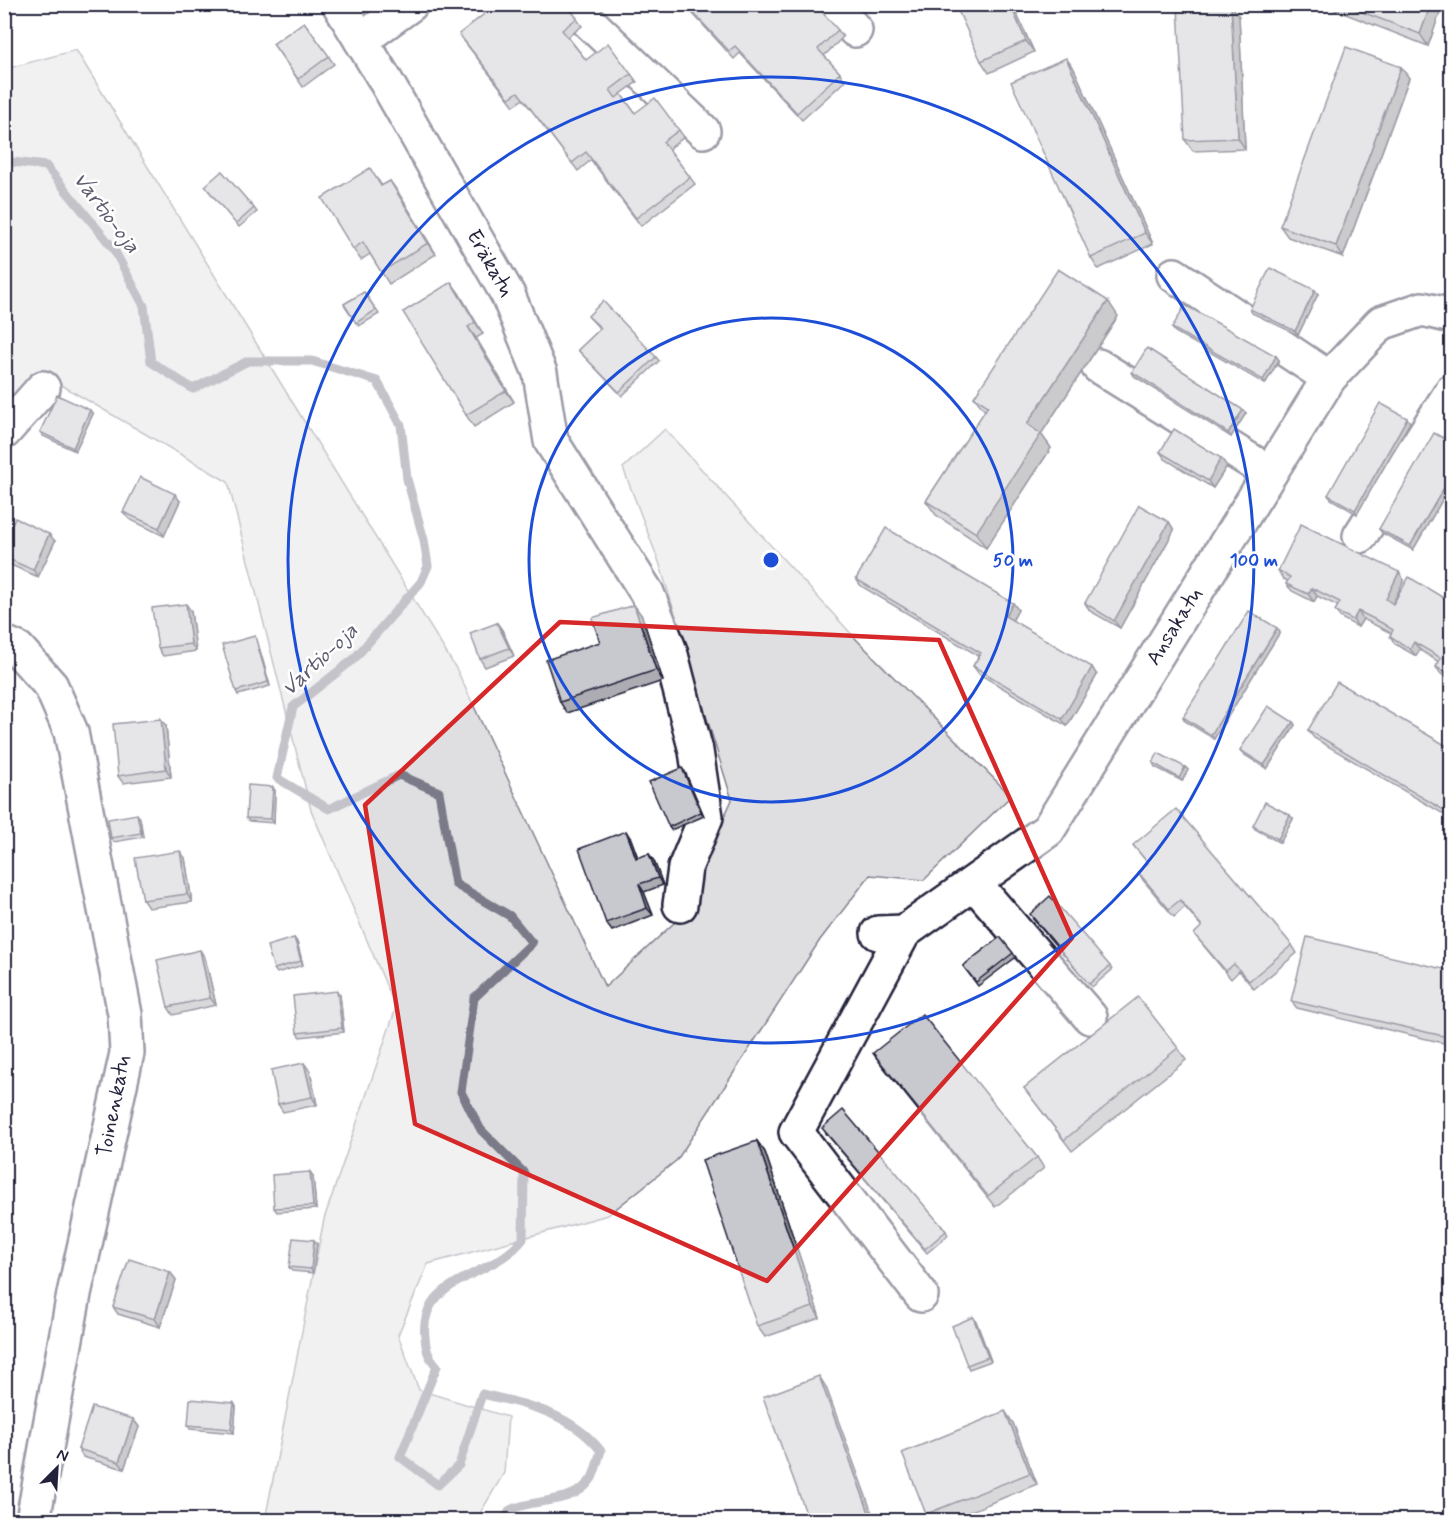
<svg xmlns="http://www.w3.org/2000/svg" width="1456" height="1525" viewBox="0 0 1456 1525" font-family="Mynerve,sans-serif">
<style>
.green{fill:#dfdfe2;stroke:#80808e;stroke-width:1.5}
.lines{fill:none;stroke-linecap:round;stroke-linejoin:round}
.stream{stroke:#7a7a88;stroke-width:9}
.minor-casing{stroke:#22223b;stroke-width:38}
.minor{stroke:#fff;stroke-width:33}
.wall{fill:#acacb2;stroke:#22223b;stroke-width:1.5}
.shaded-wall{fill:#8c8c91;stroke:#22223b;stroke-width:1.5}
.building{fill:#c8c8cf;stroke:#22223b;stroke-width:1.5}
.marked{fill:none;stroke:#d62828;stroke-width:4.5;stroke-linejoin:round}
.ring{fill:none;stroke:#1d4ed8;stroke-width:3}
.labels{text-anchor:middle;dominant-baseline:central;stroke-width:5;stroke-linejoin:round;paint-order:stroke}
.street-label{font-size:21px;fill:#22223b;stroke:#fff}
.water-label{font-size:22px;font-style:italic;fill:#5c5c6f;stroke:#fff}
.centre{fill:#1d4ed8;stroke:#fff;stroke-width:3}
.ring-label{font-size:18px;text-anchor:middle;font-weight:bold;fill:#1d4ed8;stroke:#fff;stroke-width:5;stroke-linejoin:round;paint-order:stroke}
</style>
<rect width="100%" height="100%" fill="#fff"/>
<filter id="ink" filterUnits="userSpaceOnUse"><feTurbulence type="fractalNoise" baseFrequency=".0167" numOctaves="2"/><feDisplacementMap in="SourceGraphic" scale="12" xChannelSelector="R" yChannelSelector="G"/><feConvolveMatrix kernelMatrix="1 2 1 2 8 2 1 2 1" color-interpolation-filters="sRGB"/></filter>
<g filter="url(#ink)">
<path class="green" d="M 76,50 L 457,670 L 605,987 L 675,922 L 732,800 L 659,562 L 623,468 L 665,429 L 855,638 L 1011,796 L 924,880 L 870,875 L 820,940 L 677,1160 L 608,1215 L 428,1264 L 398,1335 L 419,1390 L 508,1417 L 504,1473 L 476,1520 L 265,1520 L 324,1219 L 396,1008 L 311,810 L 228,482 L 44,375 L 5,455 L 5,69 Z"/>
<g class="lines">
<path class="stream" d="M 4,161 L 46,166 L 113,248 L 144,306 L 151,362 L 193,389 L 248,361 L 312,361 L 377,381 L 401,425 L 407,479 L 424,540 L 428,566 L 421,582 L 354,659 L 293,707 L 277,778 L 329,809 L 399,775 L 439,792 L 455,884 L 510,916 L 532,943 L 474,998 L 461,1092 L 481,1130 L 524,1173 L 523,1239 C 494,1278 418,1277 425,1337 C 426,1350 428,1357 437,1366 L 400,1457 L 438,1485 L 459,1465 L 482,1394 C 526,1404 571,1413 601,1451 C 598,1459 596,1470 592,1478 C 574,1506 536,1497 510,1510 L 505,1520"/>
<g class="minor-casing">
<g id="minor">
<path id="s1" d="M 339,4 L 384,78 L 508,295 L 540,373 L 551,441 L 647,593 L 670,651 L 696,751 L 706,817 L 685,868 L 680,905"/>
<path d="M 577,4 L 588,21 L 703,131"/>
<path d="M 832,4 L 855,30"/>
<path d="M 361,40 L 411,4"/>
<path d="M 1174,275 L 1329,378"/>
<path d="M 1098,366 L 1270,473"/>
<path d="M 4,432 L 43,388"/>
<path d="M 1360,536 L 1452,391"/>
<path d="M 4,643 L 18,649 L 51,686 L 71,732 L 125,1014 L 127,1053 L 74,1294 L 33,1520"/>
<path d="M 974,883 L 1090,1017"/>
<path d="M 904,932 L 796,1132 L 921,1295"/>
<path id="s2" d="M 878,933 L 904,932 L 1048,830 L 1329,378 L 1381,323 L 1422,309 L 1452,316"/>
</g>
</g>
<use href="#minor" class="minor"/>
</g>
<g class="wall">
<path d="M 566,4 L 582,26 L 568,37 L 586,60 L 631,74 L 637,82 L 621,94 L 635,113 L 679,130 L 684,137 L 669,149 L 695,184 L 641,226 L 591,160 L 578,171 L 523,99 L 514,106 L 464,41 L 532,7 Z"/>
<path d="M 684,4 L 793,4 L 799,11 L 838,30 L 843,37 L 824,56 L 840,73 L 845,81 L 802,120 L 740,53 L 734,59 Z"/>
<path d="M 1012,4 L 1034,52 L 989,73 L 981,61 Z"/>
<path d="M 1320,4 L 1443,4 L 1428,46 Z"/>
<path d="M 1239,16 L 1245,149 L 1193,151 L 1185,140 Z"/>
<path d="M 304,22 L 334,64 L 303,87 L 273,44 Z"/>
<path d="M 1401,67 L 1409,78 L 1343,257 L 1288,237 L 1280,226 Z"/>
<path d="M 1074,69 L 1153,244 L 1098,269 L 1091,258 Z"/>
<path d="M 378,180 L 382,186 L 390,181 L 436,254 L 389,284 L 370,254 L 361,260 L 353,249 Z"/>
<path d="M 208,190 L 254,208 L 257,212 L 239,227 Z"/>
<path d="M 451,282 L 483,334 L 476,338 L 514,402 L 474,427 L 466,415 Z"/>
<path d="M 364,292 L 379,314 L 359,326 L 344,304 Z"/>
<path d="M 1318,294 L 1298,335 L 1252,313 L 1250,309 Z"/>
<path d="M 588,316 L 656,357 L 659,361 L 622,396 L 578,350 L 600,329 Z"/>
<path d="M 1118,316 L 1041,434 L 1051,448 L 986,548 L 936,515 L 926,501 L 985,411 L 974,397 Z"/>
<path d="M 1172,328 L 1276,356 L 1279,360 L 1265,384 L 1175,332 Z"/>
<path d="M 1132,372 L 1246,413 L 1231,437 L 1134,376 Z"/>
<path d="M 93,414 L 75,451 L 43,436 L 40,432 Z"/>
<path d="M 1410,422 L 1357,514 L 1331,499 L 1328,495 Z"/>
<path d="M 1452,443 L 1452,483 L 1413,550 L 1382,533 L 1379,529 Z"/>
<path d="M 1160,452 L 1227,466 L 1213,488 L 1165,459 Z"/>
<path d="M 180,501 L 164,536 L 129,519 L 123,512 Z"/>
<path d="M 1169,522 L 1174,530 L 1120,628 L 1090,611 L 1085,603 Z"/>
<path d="M 4,540 L 55,541 L 38,577 L 4,562 Z"/>
<path d="M 1278,571 L 1404,580 L 1393,604 L 1452,603 L 1452,680 L 1441,674 L 1436,667 L 1439,662 L 1420,650 L 1416,656 L 1395,644 L 1390,636 L 1391,633 L 1363,619 L 1358,627 L 1341,618 L 1335,611 L 1338,606 L 1317,596 L 1314,602 L 1292,591 L 1286,584 L 1288,581 L 1283,579 Z"/>
<path d="M 856,579 L 1013,603 L 1018,610 L 1012,621 L 1097,675 L 1067,726 L 979,674 L 973,666 L 979,656 L 861,586 Z"/>
<path d="M 634,605 L 642,616 L 663,681 L 567,713 L 560,702 L 600,642 Z"/>
<path d="M 191,611 L 196,651 L 163,656 L 158,648 Z"/>
<path d="M 497,623 L 502,630 L 514,656 L 485,667 L 480,659 Z"/>
<path d="M 1280,632 L 1214,739 L 1185,721 L 1183,717 Z"/>
<path d="M 257,640 L 270,686 L 238,695 L 236,691 Z"/>
<path d="M 1293,722 L 1295,725 L 1267,769 L 1243,754 L 1240,750 Z"/>
<path d="M 166,726 L 171,777 L 123,783 L 118,776 Z"/>
<path d="M 1308,730 L 1452,749 L 1452,819 L 1314,738 Z"/>
<path d="M 1153,763 L 1185,767 L 1188,770 L 1182,781 L 1155,767 Z"/>
<path d="M 685,772 L 704,816 L 671,830 L 669,827 Z"/>
<path d="M 275,791 L 274,823 L 249,821 L 246,818 Z"/>
<path d="M 140,818 L 143,837 L 114,842 L 111,838 Z"/>
<path d="M 1293,819 L 1280,843 L 1255,829 L 1253,826 Z"/>
<path d="M 631,839 L 638,858 L 649,854 L 654,861 L 663,885 L 644,892 L 653,915 L 612,931 L 606,923 Z"/>
<path d="M 1133,845 L 1292,945 L 1297,953 L 1254,989 L 1239,971 L 1231,979 L 1194,934 L 1202,927 L 1185,907 L 1174,917 L 1143,880 L 1138,872 L 1148,863 Z"/>
<path d="M 185,858 L 192,902 L 148,908 L 143,900 Z"/>
<path d="M 1032,918 L 1110,966 L 1112,970 L 1092,987 Z"/>
<path d="M 1000,937 L 1016,957 L 978,986 L 963,966 Z"/>
<path d="M 294,938 L 297,942 L 303,965 L 277,973 L 274,969 Z"/>
<path d="M 205,958 L 216,1005 L 173,1015 L 168,1007 Z"/>
<path d="M 1452,971 L 1452,1045 L 1297,1008 L 1291,1001 Z"/>
<path d="M 340,995 L 344,1032 L 300,1037 L 297,1033 Z"/>
<path d="M 1178,1048 L 1186,1060 L 1072,1151 L 1024,1088 Z"/>
<path d="M 873,1053 L 1037,1157 L 1044,1168 L 995,1207 L 881,1064 Z"/>
<path d="M 310,1071 L 317,1105 L 283,1112 L 278,1104 Z"/>
<path d="M 825,1132 L 946,1231 L 948,1235 L 927,1253 Z"/>
<path d="M 757,1141 L 765,1152 L 820,1318 L 765,1337 L 757,1326 Z"/>
<path d="M 310,1172 L 313,1176 L 316,1209 L 277,1212 L 274,1208 Z"/>
<path d="M 317,1244 L 313,1273 L 292,1271 L 289,1267 Z"/>
<path d="M 170,1272 L 176,1280 L 160,1327 L 118,1314 L 113,1307 Z"/>
<path d="M 973,1317 L 976,1321 L 991,1361 L 969,1369 L 967,1365 Z"/>
<path d="M 234,1403 L 236,1407 L 234,1433 L 190,1429 L 188,1425 Z"/>
<path d="M 133,1419 L 139,1427 L 124,1469 L 83,1457 L 78,1449 Z"/>
<path d="M 1013,1423 L 1037,1484 L 947,1521 L 931,1521 L 926,1514 Z"/>
</g>
<g class="shaded-wall">
<path d="M 1010,4 L 1012,4 L 1034,52 L 1026,41 Z"/>
<path d="M 1431,4 L 1443,4 L 1428,46 L 1420,34 Z"/>
<path d="M 1231,5 L 1239,16 L 1245,149 L 1238,138 Z"/>
<path d="M 1066,58 L 1074,69 L 1153,244 L 1145,233 Z"/>
<path d="M 1401,67 L 1409,78 L 1343,257 L 1336,246 Z"/>
<path d="M 390,181 L 398,192 L 436,254 L 428,243 Z"/>
<path d="M 451,282 L 459,293 L 483,334 L 475,322 Z"/>
<path d="M 1315,290 L 1318,294 L 1298,335 L 1295,331 Z"/>
<path d="M 1108,301 L 1118,316 L 1041,434 L 1051,448 L 986,548 L 976,533 L 1027,424 Z"/>
<path d="M 468,327 L 476,338 L 514,402 L 506,391 Z"/>
<path d="M 1276,356 L 1279,360 L 1265,384 L 1263,380 Z"/>
<path d="M 90,410 L 93,414 L 75,451 L 73,448 Z"/>
<path d="M 1243,410 L 1246,413 L 1231,437 L 1228,433 Z"/>
<path d="M 1407,418 L 1410,422 L 1357,514 L 1355,510 Z"/>
<path d="M 1221,458 L 1227,466 L 1213,488 L 1208,481 Z"/>
<path d="M 1452,474 L 1452,483 L 1413,550 L 1410,546 Z"/>
<path d="M 175,494 L 180,501 L 164,536 L 159,528 Z"/>
<path d="M 1169,522 L 1174,530 L 1120,628 L 1114,621 Z"/>
<path d="M 49,534 L 55,541 L 38,577 L 33,570 Z"/>
<path d="M 1399,572 L 1404,580 L 1391,607 L 1386,599 Z"/>
<path d="M 1312,588 L 1317,596 L 1314,602 L 1308,594 Z"/>
<path d="M 1013,603 L 1018,610 L 1010,624 L 1005,616 Z"/>
<path d="M 186,604 L 191,611 L 196,651 L 191,644 Z"/>
<path d="M 634,605 L 642,616 L 663,681 L 656,670 Z"/>
<path d="M 1358,611 L 1363,619 L 1358,627 L 1353,620 Z"/>
<path d="M 497,623 L 502,630 L 514,656 L 509,648 Z"/>
<path d="M 1277,628 L 1280,632 L 1214,739 L 1211,735 Z"/>
<path d="M 255,636 L 257,640 L 270,686 L 268,682 Z"/>
<path d="M 1414,642 L 1420,650 L 1416,656 L 1410,649 Z"/>
<path d="M 1092,667 L 1097,675 L 1067,726 L 1062,719 Z"/>
<path d="M 161,719 L 166,726 L 171,777 L 166,769 Z"/>
<path d="M 1293,722 L 1295,725 L 1267,769 L 1264,765 Z"/>
<path d="M 1185,767 L 1188,770 L 1182,781 L 1179,778 Z"/>
<path d="M 682,768 L 685,772 L 704,816 L 701,812 Z"/>
<path d="M 273,787 L 275,791 L 274,823 L 271,819 Z"/>
<path d="M 137,814 L 140,818 L 143,837 L 141,833 Z"/>
<path d="M 1290,815 L 1293,819 L 1280,843 L 1278,839 Z"/>
<path d="M 626,831 L 631,839 L 641,866 L 636,858 Z"/>
<path d="M 180,851 L 185,858 L 192,902 L 187,894 Z"/>
<path d="M 649,854 L 654,861 L 663,885 L 658,878 Z"/>
<path d="M 639,884 L 644,892 L 653,915 L 647,908 Z"/>
<path d="M 294,938 L 297,942 L 303,965 L 301,961 Z"/>
<path d="M 200,950 L 205,958 L 216,1005 L 210,998 Z"/>
<path d="M 337,991 L 340,995 L 344,1032 L 342,1028 Z"/>
<path d="M 304,1063 L 310,1071 L 317,1105 L 312,1097 Z"/>
<path d="M 757,1141 L 765,1152 L 820,1318 L 813,1307 Z"/>
<path d="M 310,1172 L 313,1176 L 316,1209 L 313,1206 Z"/>
<path d="M 314,1240 L 317,1244 L 313,1273 L 311,1269 Z"/>
<path d="M 170,1272 L 176,1280 L 160,1327 L 155,1319 Z"/>
<path d="M 973,1317 L 976,1321 L 991,1361 L 988,1357 Z"/>
<path d="M 819,1376 L 826,1387 L 875,1521 L 872,1521 Z"/>
<path d="M 234,1403 L 236,1407 L 234,1433 L 231,1429 Z"/>
<path d="M 1005,1411 L 1013,1423 L 1037,1484 L 1030,1473 Z"/>
<path d="M 133,1419 L 139,1427 L 124,1469 L 119,1462 Z"/>
</g>
<g class="building">
<path d="M 497,4 L 530,4 L 532,7 L 536,4 L 566,4 L 577,18 L 562,30 L 586,60 L 608,43 L 631,74 L 610,90 L 616,98 L 621,94 L 635,113 L 655,98 L 679,130 L 663,142 L 690,177 L 636,218 L 586,152 L 572,163 L 518,92 L 509,98 L 459,34 Z"/>
<path d="M 685,4 L 793,4 L 799,11 L 806,4 L 815,4 L 838,30 L 818,49 L 840,73 L 797,113 L 735,46 L 729,51 Z"/>
<path d="M 955,4 L 1010,4 L 1026,41 L 981,61 Z"/>
<path d="M 1341,4 L 1431,4 L 1420,34 Z"/>
<path d="M 1231,5 L 1238,138 L 1185,140 L 1178,7 Z"/>
<path d="M 304,22 L 329,56 L 298,79 L 273,44 Z"/>
<path d="M 1346,47 L 1401,67 L 1336,246 L 1280,226 Z"/>
<path d="M 1066,58 L 1145,233 L 1091,258 L 1011,82 Z"/>
<path d="M 370,168 L 381,186 L 390,181 L 428,243 L 381,272 L 363,242 L 353,249 L 322,198 Z"/>
<path d="M 222,171 L 254,208 L 236,224 L 205,186 Z"/>
<path d="M 1270,268 L 1315,290 L 1295,331 L 1250,309 Z"/>
<path d="M 1058,269 L 1108,301 L 1027,424 L 1041,434 L 976,533 L 926,501 L 988,406 L 974,397 Z"/>
<path d="M 451,282 L 475,322 L 468,327 L 506,391 L 466,415 L 403,312 Z"/>
<path d="M 364,292 L 376,310 L 356,323 L 344,304 Z"/>
<path d="M 603,301 L 656,357 L 619,392 L 578,350 L 601,328 L 588,316 Z"/>
<path d="M 1185,305 L 1276,356 L 1263,380 L 1172,328 Z"/>
<path d="M 1147,348 L 1243,410 L 1228,433 L 1132,372 Z"/>
<path d="M 57,395 L 90,410 L 73,448 L 40,432 Z"/>
<path d="M 1380,403 L 1407,418 L 1355,510 L 1328,495 Z"/>
<path d="M 1174,429 L 1221,458 L 1208,481 L 1160,452 Z"/>
<path d="M 1434,433 L 1452,443 L 1452,474 L 1410,546 L 1379,529 Z"/>
<path d="M 140,477 L 175,494 L 159,528 L 123,512 Z"/>
<path d="M 1139,505 L 1169,522 L 1114,621 L 1085,603 Z"/>
<path d="M 15,518 L 49,534 L 33,570 L 4,557 L 4,540 Z"/>
<path d="M 1301,524 L 1399,572 L 1386,599 L 1393,604 L 1409,577 L 1452,603 L 1452,676 L 1436,667 L 1441,658 L 1414,642 L 1410,649 L 1390,636 L 1393,630 L 1382,623 L 1358,611 L 1353,620 L 1335,611 L 1340,602 L 1312,588 L 1308,594 L 1286,584 L 1290,577 L 1278,571 Z"/>
<path d="M 886,528 L 1013,603 L 1005,616 L 1092,667 L 1062,719 L 973,666 L 981,653 L 856,579 Z"/>
<path d="M 186,604 L 191,644 L 158,648 L 152,608 Z"/>
<path d="M 634,605 L 656,670 L 560,702 L 546,660 L 600,642 L 592,618 Z"/>
<path d="M 1249,611 L 1277,628 L 1211,735 L 1183,717 Z"/>
<path d="M 497,623 L 509,648 L 480,659 L 470,633 Z"/>
<path d="M 255,636 L 268,682 L 236,691 L 222,645 Z"/>
<path d="M 1337,682 L 1452,749 L 1452,815 L 1308,730 Z"/>
<path d="M 1268,706 L 1293,722 L 1264,765 L 1240,750 Z"/>
<path d="M 161,719 L 166,769 L 118,776 L 113,724 Z"/>
<path d="M 1158,753 L 1185,767 L 1179,778 L 1153,763 Z"/>
<path d="M 682,768 L 701,812 L 669,827 L 649,782 Z"/>
<path d="M 248,785 L 273,787 L 271,819 L 246,818 Z"/>
<path d="M 1265,802 L 1290,815 L 1278,839 L 1253,826 Z"/>
<path d="M 1176,809 L 1292,945 L 1249,981 L 1234,964 L 1226,971 L 1194,934 L 1202,926 L 1180,900 L 1169,909 L 1138,872 L 1148,863 L 1133,845 Z"/>
<path d="M 137,814 L 141,833 L 111,838 L 108,819 Z"/>
<path d="M 626,831 L 636,858 L 649,854 L 658,878 L 639,884 L 647,908 L 606,923 L 579,849 Z"/>
<path d="M 180,851 L 187,894 L 143,900 L 135,858 Z"/>
<path d="M 1050,896 L 1110,966 L 1089,984 L 1030,914 Z"/>
<path d="M 1000,937 L 1013,953 L 976,982 L 963,966 Z"/>
<path d="M 1307,937 L 1452,971 L 1452,1038 L 1291,1001 Z"/>
<path d="M 294,938 L 301,961 L 274,969 L 267,946 Z"/>
<path d="M 200,950 L 210,998 L 168,1007 L 157,960 Z"/>
<path d="M 337,991 L 342,1028 L 297,1033 L 293,996 Z"/>
<path d="M 1138,997 L 1178,1048 L 1064,1140 L 1024,1088 Z"/>
<path d="M 922,1014 L 1037,1157 L 988,1196 L 873,1053 Z"/>
<path d="M 304,1063 L 312,1097 L 278,1104 L 271,1070 Z"/>
<path d="M 843,1110 L 946,1231 L 925,1249 L 822,1128 Z"/>
<path d="M 757,1141 L 813,1307 L 757,1326 L 702,1160 Z"/>
<path d="M 310,1172 L 313,1206 L 274,1208 L 272,1175 Z"/>
<path d="M 293,1238 L 314,1240 L 311,1269 L 289,1267 Z"/>
<path d="M 129,1259 L 170,1272 L 155,1319 L 113,1307 Z"/>
<path d="M 973,1317 L 988,1357 L 967,1365 L 952,1326 Z"/>
<path d="M 819,1376 L 872,1521 L 809,1521 L 763,1397 Z"/>
<path d="M 190,1399 L 234,1403 L 231,1429 L 188,1425 Z"/>
<path d="M 92,1407 L 133,1419 L 119,1462 L 78,1449 Z"/>
<path d="M 1005,1411 L 1030,1473 L 926,1514 L 902,1453 Z"/>
</g>
</g>
<path d="M0 0H1456V1525H0ZM 560,622 L 939,640 L 1072,938 L 767,1281 L 415,1124 L 365,805 Z" fill="#fff" fill-opacity=".55" fill-rule="evenodd"/>
<path class="marked" d="M 560,622 L 939,640 L 1072,938 L 767,1281 L 415,1124 L 365,805 Z"/>
<g class="ring">
<circle cx="771" cy="560" r="242"/>
<circle cx="771" cy="560" r="483"/>
</g>
<g class="labels">
<g class="street-label">
<text stroke="none"><textPath href="#s1" startOffset="300">Eräkatu</textPath></text>
<text stroke="none"><textPath href="#s2" startOffset="442">Ansakatu</textPath></text>
<text transform="translate(114 1106) rotate(-79)">Toinenkatu</text>
</g>
<g class="water-label">
<text transform="translate(106 213) rotate(53)">Vartio-oja</text>
<text transform="translate(320 660) rotate(-43)">Vartio-oja</text>
</g>
</g>
<circle cx="771" cy="560" r="9" class="centre"/>
<g class="ring-label">
<text x="1013" y="566">50 m</text>
<text x="1254" y="566">100 m</text>
</g>
<rect width="1456" height="1525" fill="none" stroke="#fff" stroke-width="24"/>
<rect x="12" y="12" width="1432" height="1501" fill="none" stroke="#22223b" stroke-width="2" filter="url(#ink)"/>
<g transform="translate(57 1468) rotate(24)" stroke="#ffffff" stroke-width="4.5" paint-order="stroke">
<path d="M0-4.5L10 22L0 15L-10 22Z" fill="#22223b"/>
<text y="-9" font-size="16" font-weight="bold" text-anchor="middle" fill="#22223b">N</text>
</g>
</svg>
